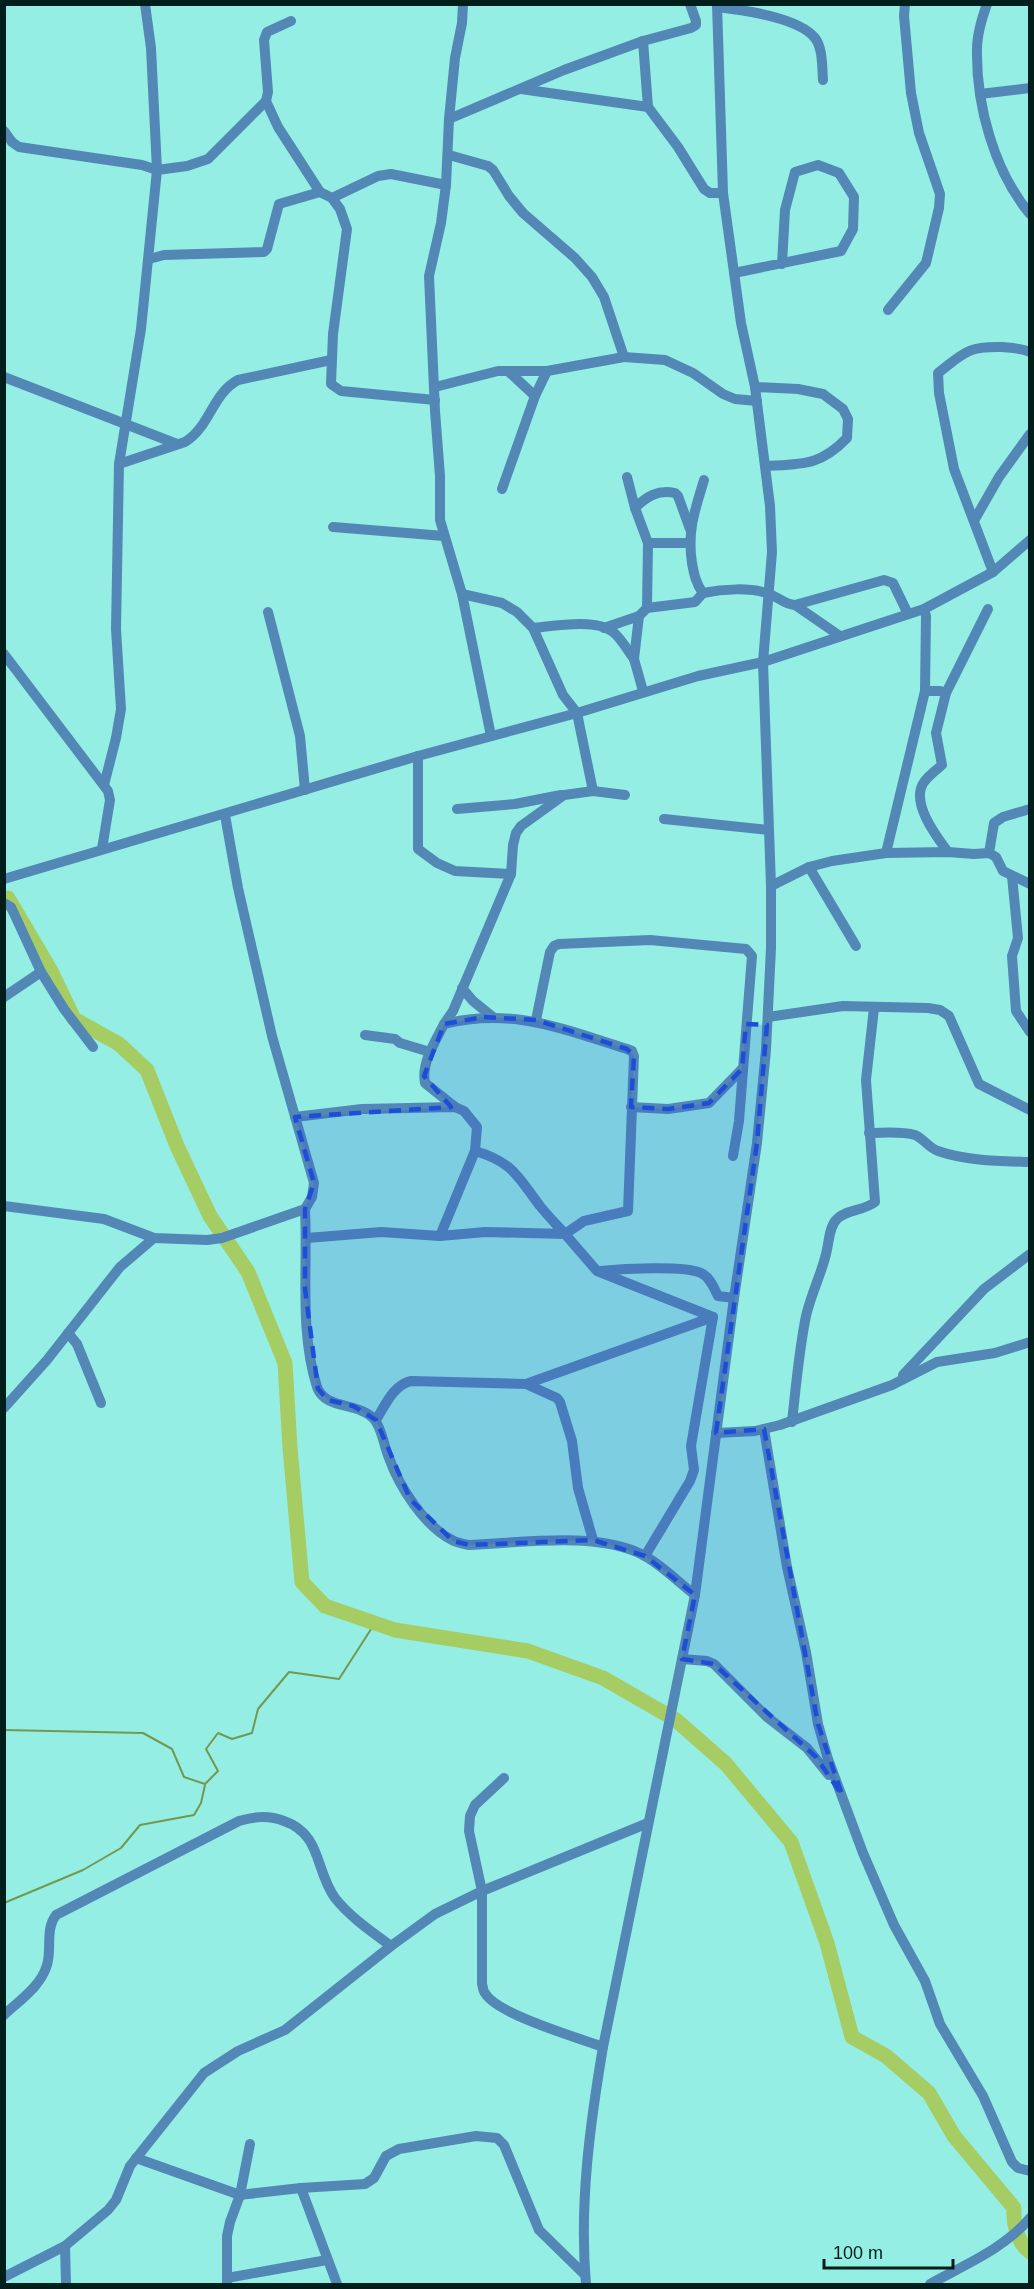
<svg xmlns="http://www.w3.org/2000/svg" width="1034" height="2289" viewBox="0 0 1034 2289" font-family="Helvetica,sans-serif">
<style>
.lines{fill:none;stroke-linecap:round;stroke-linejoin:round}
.stream{stroke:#74984e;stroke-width:2}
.river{stroke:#a5cd64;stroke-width:15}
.minor{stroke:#5388b6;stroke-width:10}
.marked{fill:#1d4ed8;fill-opacity:0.2;stroke:#1d4ed8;stroke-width:4.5;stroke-dasharray:12 8;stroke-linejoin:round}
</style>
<rect width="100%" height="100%" fill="#95eee4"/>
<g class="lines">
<g class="stream">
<path d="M 4,1730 L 143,1733 L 172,1749 L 184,1777 L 205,1784 L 218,1771 L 206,1749 L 218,1733 L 232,1739 L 252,1733 L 258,1709 L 289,1672 L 339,1679 L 375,1623"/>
<path d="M 4,1903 L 83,1870 L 121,1848 L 140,1825 L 194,1815 L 201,1803 L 205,1785"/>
</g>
<path class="river" d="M 8,898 L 51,971 L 74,1019 L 119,1044 L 147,1070 L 177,1146 L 210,1216 L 248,1272 L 285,1363 L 290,1448 L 302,1582 L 325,1606 L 395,1630 L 528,1651 L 603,1678 L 676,1720 L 726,1764 L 791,1842 L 827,1943 L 852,2037 L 886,2056 L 929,2093 L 954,2136 L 1014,2208 C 1013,2222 1017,2243 1030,2252"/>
<g class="minor">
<path d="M 463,4 L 462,23 L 455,58 L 449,119 L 446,185 L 441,223 L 429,276 L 435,411 L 440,476 L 440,520 L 462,594 L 491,736"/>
<path d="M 987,4 C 982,18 977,34 977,49 C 976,105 994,171 1030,214"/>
<path d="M 717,7 C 743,10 798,17 815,38 C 823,48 822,68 823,80"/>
<path d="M 291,21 L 267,32 L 264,40 L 268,92 L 266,101 L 278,127 L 320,192 L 332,198 L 340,209 L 347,229 L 333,334 L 331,384 L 341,391 L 435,400"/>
<path d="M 643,41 L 648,107 L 678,147 L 704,189 L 710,193 L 723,193"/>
<path d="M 521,89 L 648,107"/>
<path d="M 980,94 L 1030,88"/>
<path d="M 449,119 L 564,70 L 643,41 L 691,28 L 696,25 L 696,21 L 690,4"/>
<path d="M 4,131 L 12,142 L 19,147 L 142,165 L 157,170 L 187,166 L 208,159 L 266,101"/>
<path d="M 449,155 L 488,166 L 493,170 L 509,196 L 523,213 L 575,258 L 592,277 L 604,297 L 624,357 L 665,360 L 693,373 L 723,394 L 735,399 L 757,401"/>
<path d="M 332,198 L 378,176 L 391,174 L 446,185"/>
<path d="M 149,259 L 164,255 L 264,252 L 267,249 L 279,204 L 320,192"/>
<path d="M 734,273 L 841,251 L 853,229 L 854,197 L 839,173 L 818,165 L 795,172 L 785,210 L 782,264"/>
<path d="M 888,310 L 926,263 L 939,208 L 940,194 L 919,133 L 911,93 L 904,16 L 905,4"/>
<path d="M 508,371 L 535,396"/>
<path d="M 4,377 L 177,444"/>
<path d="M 435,387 L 498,371 L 547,371 L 624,357"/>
<path d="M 755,387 L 798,389 L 823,394 L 843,409 L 848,419 L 847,438 C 820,466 802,464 766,466"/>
<path d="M 119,464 L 185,442 C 210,427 212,394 238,380 L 331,360"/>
<path d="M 627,477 L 635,508 L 648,543 L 647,608"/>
<path d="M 704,480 C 695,510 687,531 692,563 C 694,574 696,584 703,593 C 722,589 751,587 769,594 C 779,597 783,604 795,605 L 884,580 L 893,583 L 908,614"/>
<path d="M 502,489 L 535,396 L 547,371"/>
<path d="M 635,508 C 646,497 658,489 675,493 L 678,496 L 690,529"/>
<path d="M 975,519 L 999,477 L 1030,434"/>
<path d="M 333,527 L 444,536"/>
<path d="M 648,543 L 689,543"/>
<path d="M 993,572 L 954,469 L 939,393 L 938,373 C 964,353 967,346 1002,347 C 1012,348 1021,348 1030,352"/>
<path d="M 462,594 L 502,603 L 517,612 L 533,628 L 563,695 L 577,713 L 593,791 L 625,795"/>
<path d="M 795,605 L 840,636"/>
<path d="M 924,609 L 926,616 L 925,691 L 940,691 L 946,693 L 936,733 L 942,765 C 936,770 928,776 924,782 C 910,802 936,836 948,852"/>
<path d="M 268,612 L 300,736 L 305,790"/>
<path d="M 639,616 L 634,659 L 643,691"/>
<path d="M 533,628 C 554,626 596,618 613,632 C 621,638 628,651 634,659"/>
<path d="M 604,628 L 639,616 L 647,608 L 695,602 L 703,593"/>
<path d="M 4,654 L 108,791 L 110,800 L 102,849"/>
<path d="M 946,693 L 988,609"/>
<path d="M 418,756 L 418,849 L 437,863 L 455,871 L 511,874"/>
<path d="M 104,785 L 116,738 L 121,709 L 116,629 L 119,464 L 141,329 L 157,170 L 151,48 L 145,4"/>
<path d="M 457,809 L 515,804 L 561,795"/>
<path d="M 225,815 L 238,888 L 272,1036 L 314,1183 L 312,1197 L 305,1209 C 308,1267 299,1330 317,1387 C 325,1410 359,1402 374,1419 C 382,1428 384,1447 389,1458 C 399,1486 424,1526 452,1540 C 457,1543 464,1544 469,1545 C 521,1543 597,1531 643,1555 C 662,1565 678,1582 695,1595"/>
<path d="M 664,819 L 769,830"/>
<path d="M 886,853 L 925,691"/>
<path d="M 989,853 L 994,823 L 1003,817 L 1030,809"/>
<path d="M 809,867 L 856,946"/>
<path d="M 1012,876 L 1018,938 L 1012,956 L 1016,1011 L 1030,1032"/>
<path d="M 4,879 L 418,756 L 577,713 L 698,676 L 763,662 L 924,609 L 993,572 L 1030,540"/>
<path d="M 771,886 L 809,867 L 832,861 L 886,853 L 948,852 L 974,854 L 989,853 L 996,857 L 1003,871 L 1030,884"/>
<path d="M 4,903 L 11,907 L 41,972 L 4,997"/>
<path d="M 41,972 L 64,1009 L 93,1047"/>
<path d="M 462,988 L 473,1001 L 494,1018"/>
<path d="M 768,1017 L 843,1006 L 928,1008 L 940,1010 L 949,1016 L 979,1084 L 1030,1110"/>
<path d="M 536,1020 L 550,952 L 554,946 L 559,944 L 650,940 L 746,949 L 752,956 L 739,1121 L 733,1156"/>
<path d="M 444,1024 L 453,1011 L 511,874 L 513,845 L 516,833 L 521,826 L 564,795 L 593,791"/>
<path d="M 365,1035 L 395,1039 L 400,1043 L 430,1052"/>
<path d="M 455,1107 L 425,1083 C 421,1063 435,1042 444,1024 C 513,1007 562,1029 627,1049 L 632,1051 L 634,1056 L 628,1211 L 584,1221 L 565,1234 L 597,1271 L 713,1317 L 691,1446 L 694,1470 L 690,1481 L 645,1556"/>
<path d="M 631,1107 L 668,1109 L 709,1103 L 742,1069"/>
<path d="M 295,1117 L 362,1109 L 455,1107 L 464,1111 L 477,1127 L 475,1151 L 440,1236 L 381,1232 L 307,1238"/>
<path d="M 869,1133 C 884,1133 901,1131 915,1135 C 924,1139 929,1148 938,1151 C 967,1161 999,1161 1030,1162"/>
<path d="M 4,1206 L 104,1219 L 154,1238 L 207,1240 L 222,1238 L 305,1209"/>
<path d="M 440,1236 L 485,1232 L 565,1234 C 557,1225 548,1216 540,1206 C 518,1177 513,1162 475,1151"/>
<path d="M 600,1271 C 621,1269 684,1265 701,1273 C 710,1277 714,1288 718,1296 L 734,1298"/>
<path d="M 68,1333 L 77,1344 L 101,1403"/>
<path d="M 903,1375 L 984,1289 L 1030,1254"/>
<path d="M 526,1384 L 713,1317"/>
<path d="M 4,1408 L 47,1360 L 120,1267 L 154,1238"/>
<path d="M 376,1420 C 385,1406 393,1385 411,1381 L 526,1384 L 557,1398 L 560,1402 L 572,1441 L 578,1488 L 593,1540"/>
<path d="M 792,1422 C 796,1386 799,1350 806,1316 C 811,1294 821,1275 826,1254 C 829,1243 829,1226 837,1219 C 847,1209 864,1211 875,1202 L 866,1080 L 874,1008"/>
<path d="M 764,1429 L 787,1567 L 806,1652 L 818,1724 L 828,1759 L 863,1853 L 894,1925 L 925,1981 L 940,2024 L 983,2096 L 1012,2162 L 1018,2168 L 1030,2171"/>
<path d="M 716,1433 L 755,1431 L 780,1425 L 892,1385 L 937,1362 L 995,1353 L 1030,1342"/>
<path d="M 682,1659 L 707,1661 L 714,1664 L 767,1717 L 807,1748 L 829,1775"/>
<path d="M 504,1778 L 475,1805 L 470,1816 L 469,1831 L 482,1891 L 482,1984 C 483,1987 483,1991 485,1993 C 496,2014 579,2038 603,2047"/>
<path d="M 4,2015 C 20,2000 41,1986 47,1965 C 52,1949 45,1929 56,1915 L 239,1821 C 255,1816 269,1815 284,1821 C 322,1834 315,1871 335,1898 C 350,1917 372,1932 391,1946 L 435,1914 L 482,1891 L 648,1823"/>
<path d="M 136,2158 L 240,2195 L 248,2194 L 301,2188 L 365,2184 L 374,2178 L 386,2156 L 399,2149 L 476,2136 L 497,2138 L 504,2145 L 539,2230 L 585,2275"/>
<path d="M 301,2188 L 337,2284"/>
<path d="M 65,2246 L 66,2284"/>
<path d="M 4,2277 L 65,2246 L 108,2210 L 116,2200 L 130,2166 L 204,2073 L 238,2051 L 285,2030 L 391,1946"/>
<path d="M 227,2278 L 327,2260"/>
<path d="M 227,2284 L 227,2236 L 230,2222 L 240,2195 L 250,2144"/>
<path d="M 586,2284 C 579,2205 590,2124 603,2047 L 695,1595 L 734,1298 L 757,1143 L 766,1050 L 771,948 L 771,886 L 763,662 L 772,552 L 770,506 L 755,387 L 741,323 L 723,193 L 717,4"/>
<path d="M 930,2284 C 964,2265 1004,2249 1030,2218"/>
</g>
</g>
<path class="marked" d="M 484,1017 L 536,1020 L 627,1049 L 634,1056 L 631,1107 L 668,1109 L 709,1103 L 742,1069 L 746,1024 L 767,1025 L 757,1143 L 716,1433 L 764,1429 L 818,1724 L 842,1795 L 816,1757 L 714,1664 L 682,1659 L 695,1595 L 645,1556 L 593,1540 L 469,1545 L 453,1541 L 410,1499 L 376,1420 L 353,1406 L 328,1400 L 318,1389 L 305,1289 L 305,1209 L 314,1183 L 295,1117 L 451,1107 L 424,1076 L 444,1024 Z"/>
<rect width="1034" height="2289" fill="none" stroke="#021e1b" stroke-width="12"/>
<path d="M824 2259v9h129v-9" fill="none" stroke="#021e1b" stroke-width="3"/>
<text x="833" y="2259" font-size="18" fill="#021e1b" stroke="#95eee4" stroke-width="4.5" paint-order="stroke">100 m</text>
</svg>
